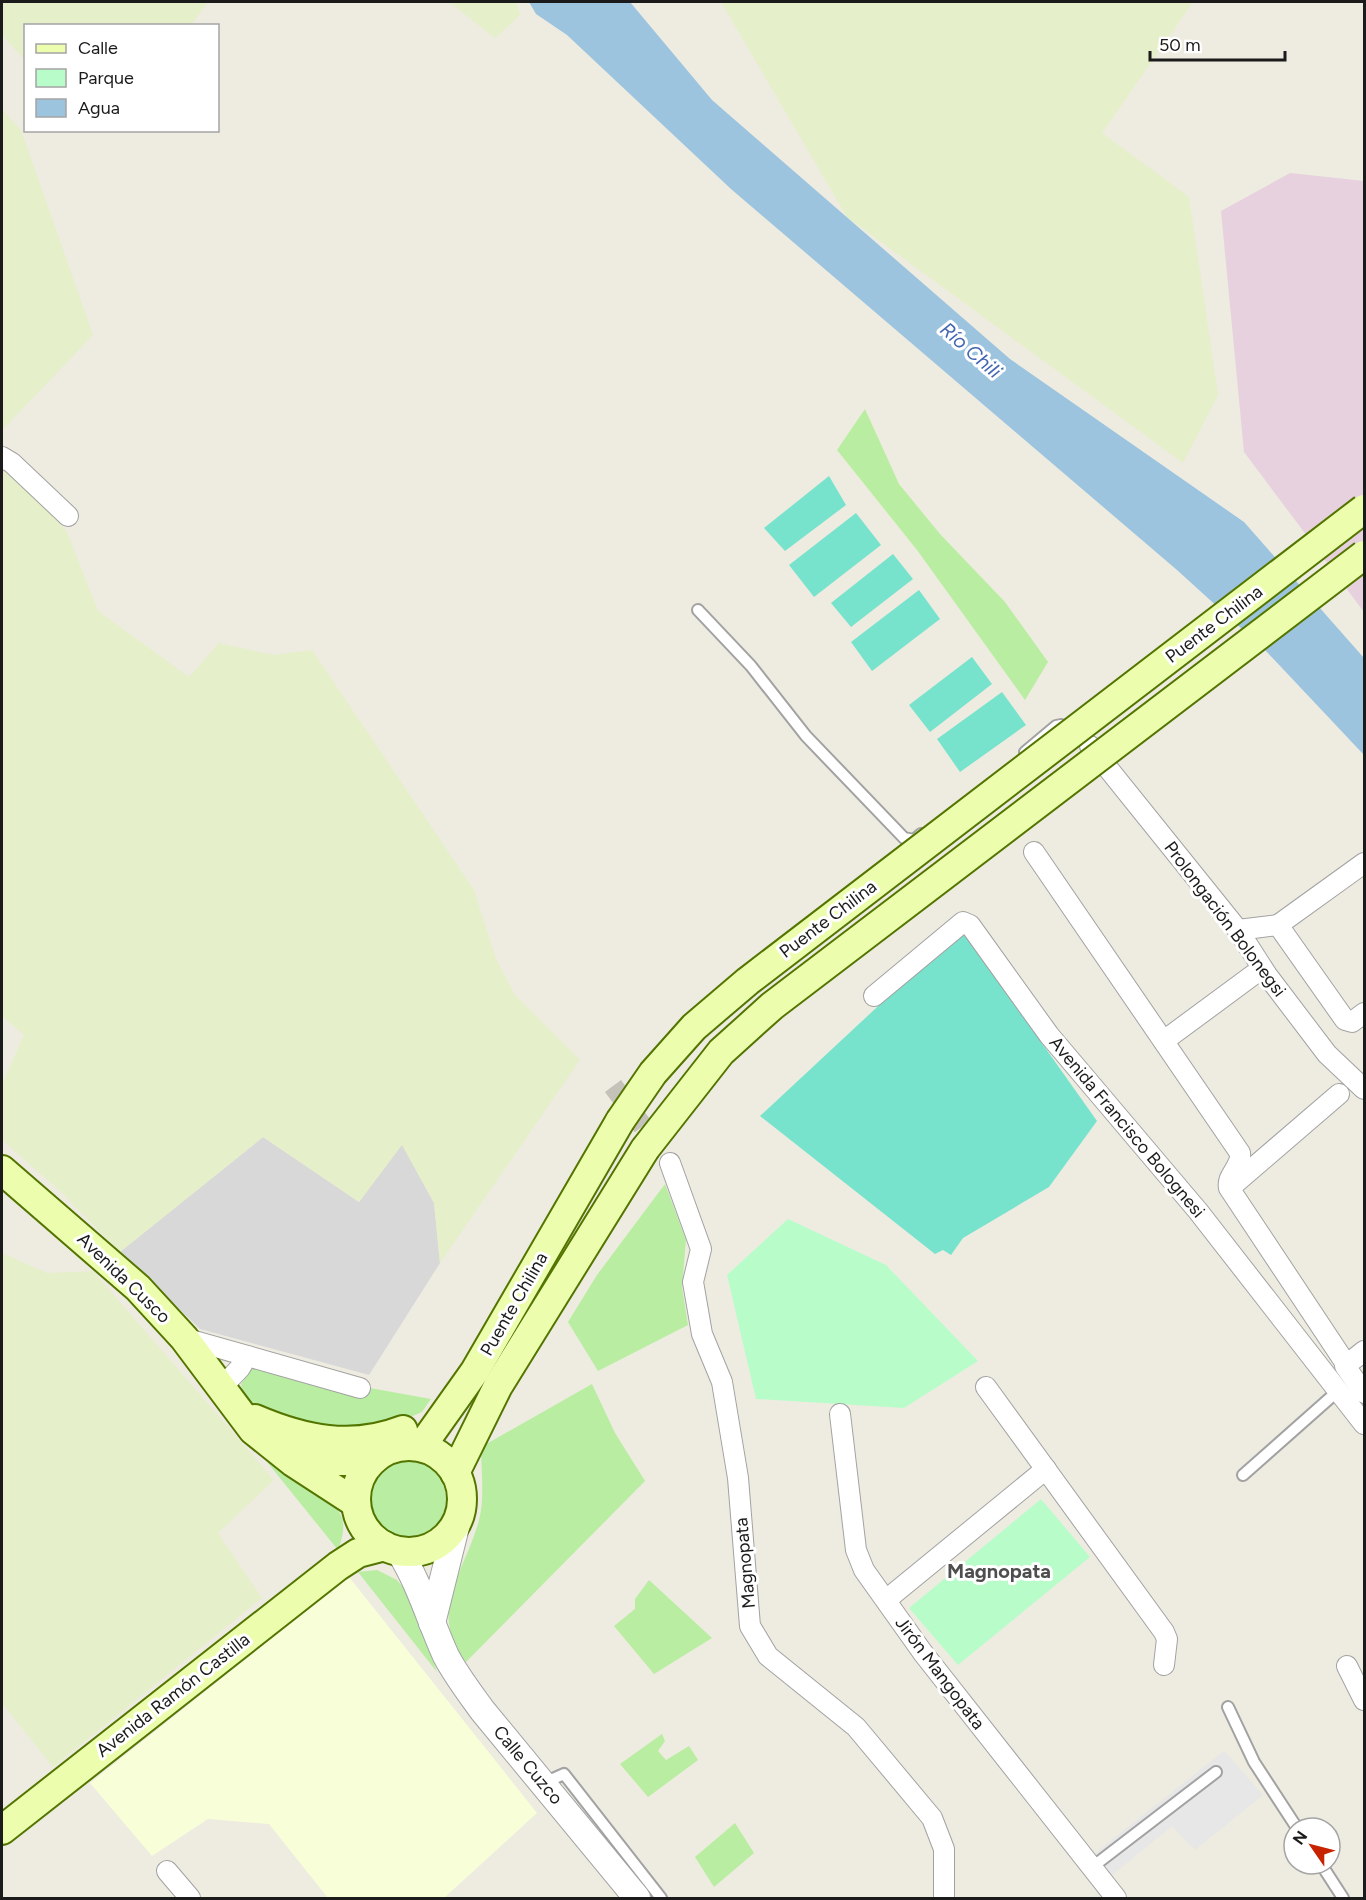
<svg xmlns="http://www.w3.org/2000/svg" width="1366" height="1900" viewBox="0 0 1366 1900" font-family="Figtree,sans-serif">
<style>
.residential{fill:#d9d8d8}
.industrial{fill:#e7d1df}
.education{fill:#f8ffd8}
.farmland{fill:#e5efc9}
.grass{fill:#b9eda1}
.park{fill:#b8fdc9}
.pitch{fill:#77e3cd}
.parking{fill:#e7e7e7}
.water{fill:#9cc4df}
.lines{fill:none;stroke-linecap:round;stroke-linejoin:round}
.minor-tunnel{stroke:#c4c2b9;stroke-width:20;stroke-dasharray:20 10;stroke-linecap:butt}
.service-casing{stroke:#a2a2a2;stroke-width:14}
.minor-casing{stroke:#a2a2a2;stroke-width:22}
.tertiary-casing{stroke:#a2a2a2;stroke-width:28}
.secondary-casing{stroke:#537500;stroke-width:32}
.service{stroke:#fff;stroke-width:10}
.minor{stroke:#fff;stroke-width:20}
.tertiary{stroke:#fff;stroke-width:26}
.secondary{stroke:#ecfeae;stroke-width:28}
.secondary-bridge-casing{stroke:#537500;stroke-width:32;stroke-linecap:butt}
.secondary-bridge{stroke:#ecfeae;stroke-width:28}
.labels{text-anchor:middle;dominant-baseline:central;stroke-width:6;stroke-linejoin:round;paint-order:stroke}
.street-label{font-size:18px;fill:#1b1b1b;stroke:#fff}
.water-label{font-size:20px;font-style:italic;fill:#4266b0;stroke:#fff}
.neighbourhood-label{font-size:20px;font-weight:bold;fill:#4e4e4e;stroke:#fff}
</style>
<rect width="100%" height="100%" fill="#eeece0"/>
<path class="residential" d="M 263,1137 L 359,1202 L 402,1144 L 434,1203 L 440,1263 L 369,1375 L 200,1329 L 120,1252 Z"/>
<path class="industrial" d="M 1290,173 L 1364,181 L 1364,612 L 1244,452 L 1221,211 Z"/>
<path class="education" d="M 349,1577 L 537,1813 L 444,1898 L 328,1898 L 269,1824 L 208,1819 L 152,1856 L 90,1783 Z"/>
<g class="farmland">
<path d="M 2,2 L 208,2 L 191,25 L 26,26 L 25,60 L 2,35 Z"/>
<path d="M 449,2 L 516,2 L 520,15 L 495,38 Z"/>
<path d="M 721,2 L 1193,2 L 1102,133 L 1189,197 L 1218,395 L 1183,463 L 847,217 Z"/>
<path d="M 2,110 L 21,130 L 93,335 L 2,430 Z"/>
<path d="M 2,462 L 38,495 L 67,532 L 98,611 L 189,677 L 219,643 L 273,655 L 312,650 L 474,890 L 496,959 L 515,995 L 580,1060 L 440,1263 L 434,1203 L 402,1145 L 359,1202 L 263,1137 L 120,1252 L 60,1191 L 2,1140 L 2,1085 L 24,1035 L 2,1016 Z"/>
<path d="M 2,1253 L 47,1273 L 93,1271 L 274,1480 L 218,1533 L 262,1598 L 53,1767 L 2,1703 Z"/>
</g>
<g class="grass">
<path d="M 865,409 L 899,484 L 940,534 L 1005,602 L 1048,662 L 1025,700 L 917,550 L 837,450 Z"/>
<path d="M 665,1184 L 686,1240 L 682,1287 L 688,1325 L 598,1371 L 568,1322 L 597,1275 Z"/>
<path d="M 252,1368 L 362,1397 L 370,1388 L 431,1399 L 422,1412 L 380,1430 L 276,1422 L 244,1399 L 241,1384 Z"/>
<path d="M 592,1384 L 615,1433 L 645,1481 L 466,1662 C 426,1610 465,1573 479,1520 C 485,1498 481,1469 481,1447 Z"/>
<path d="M 259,1452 C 279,1465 336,1496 342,1518 C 345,1530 342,1539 338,1550 Z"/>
<circle cx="406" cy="1499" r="40"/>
<path d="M 377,1570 L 397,1580 L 410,1596 L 437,1672 L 358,1572 Z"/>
<path d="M 649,1580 L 712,1638 L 654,1674 L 614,1626 L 635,1609 L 635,1599 Z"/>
<path d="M 662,1734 L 665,1741 L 658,1751 L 666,1760 L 689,1746 L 698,1760 L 648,1797 L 620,1764 Z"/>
<path d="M 735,1823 L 754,1853 L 714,1887 L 695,1857 Z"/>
</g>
<g class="park">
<path d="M 788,1219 L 886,1265 L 978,1361 L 904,1408 L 756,1399 L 727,1275 Z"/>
<path d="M 1041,1499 L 1090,1557 L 958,1665 L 909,1608 Z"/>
</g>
<g class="pitch">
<path d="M 829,476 L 846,505 L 785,551 L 764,528 Z"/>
<path d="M 856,513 L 881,545 L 814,597 L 789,565 Z"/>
<path d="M 893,554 L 913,579 L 851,627 L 831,603 Z"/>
<path d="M 919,590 L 940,619 L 872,671 L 851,642 Z"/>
<path d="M 972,657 L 992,684 L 930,732 L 909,705 Z"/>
<path d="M 1002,692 L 1026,725 L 960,772 L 937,739 Z"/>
<path d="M 961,929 L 1097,1121 L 1049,1187 L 963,1238 L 951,1255 L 943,1250 L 935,1254 L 760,1116 Z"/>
</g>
<path class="parking" d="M 1224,1751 L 1263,1795 L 1195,1850 L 1172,1826 L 1106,1880 L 1090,1857 Z"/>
<path class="water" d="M 529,2 L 630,2 L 712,100 L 1010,359 L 1244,522 L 1364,658 L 1364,755 L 1265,650 L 1177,570 L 731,189 L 567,35 L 536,14 Z"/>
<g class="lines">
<path class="minor-tunnel" d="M 613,1086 L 670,1163"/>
<g class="service-casing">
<g id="service">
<path d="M 698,610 L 751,666 L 806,736 L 904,838 L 914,840 L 921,834"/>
<path d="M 1025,752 L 1056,726 L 1061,725 L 1070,730"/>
<path d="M 1243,1475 L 1339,1390"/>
<path d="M 1228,1707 L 1254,1762 L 1297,1828"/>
<path d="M 544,1783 L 564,1774 L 661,1898"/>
<path d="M 1321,1864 L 1343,1898"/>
<path d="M 1091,1868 L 1216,1772"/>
</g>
</g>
<g class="minor-casing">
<g id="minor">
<path d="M 2,457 L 12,463 L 68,516"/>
<path d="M 1090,746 L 1238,930 L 1267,975 L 1327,1054 L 1364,1089"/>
<path d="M 1034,852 L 1240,1153 C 1242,1167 1226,1175 1229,1188 L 1346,1364"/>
<path d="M 1278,925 L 1345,1020 L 1352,1022 L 1364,1013"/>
<path d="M 1238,930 L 1278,925 L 1364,863"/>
<path d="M 874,996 L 963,922 L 970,925 L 1049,1035 L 1198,1211 L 1364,1424"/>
<path d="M 1165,1040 L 1253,975"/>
<path d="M 670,1163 L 701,1249 L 693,1282 L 702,1334 L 722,1382 L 738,1478 L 750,1626 L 768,1656 L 856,1727 L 932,1818 L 944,1849 L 944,1898"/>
<path d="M 1232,1186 L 1339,1094"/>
<path d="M 184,1338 L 360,1388"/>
<path d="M 1364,1351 L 1345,1366 L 1364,1393"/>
<path d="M 986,1387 L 1164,1632 L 1167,1639 L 1164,1665"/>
<path d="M 221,1388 L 240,1368 L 247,1356"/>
<path d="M 840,1414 L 856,1550 L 864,1570 L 923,1653 L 1116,1898"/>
<path d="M 886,1600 L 1046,1469"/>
<path d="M 1347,1666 L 1364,1700"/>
<path d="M 167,1871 L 190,1898"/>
</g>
</g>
<g class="tertiary-casing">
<g id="tertiary">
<path d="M 399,1551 C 420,1584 430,1621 446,1656 C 456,1675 469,1692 482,1710 L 637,1898"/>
<path d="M 432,1623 L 459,1515"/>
</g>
</g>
<g class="secondary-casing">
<g id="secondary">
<path d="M 2,1170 L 138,1288 L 184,1338 L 253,1430 L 293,1462 L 356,1503"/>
<path d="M 255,1419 C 304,1440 352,1450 403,1430"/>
<circle cx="409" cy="1499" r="53"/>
<path d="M 421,1447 L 475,1371 L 620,1121"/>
<path d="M 295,1449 L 330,1461 L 372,1461"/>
<path d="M 455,1473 L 498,1386 L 645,1149"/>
<path d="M 2,1830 L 338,1566 L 358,1553 L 385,1546"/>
</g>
</g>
<use href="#service" class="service"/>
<use href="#minor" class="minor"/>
<use href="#tertiary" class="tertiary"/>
<use href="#secondary" class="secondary"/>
<g class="secondary-bridge-casing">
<g id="secondary-bridge">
<path d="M 620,1121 L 653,1073 L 694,1027 L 748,981 L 1364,509"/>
<path d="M 645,1149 L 721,1052 L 772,1006 L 1364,555"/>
</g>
</g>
<use href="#secondary-bridge" class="secondary-bridge"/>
</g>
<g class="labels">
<g class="street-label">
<text transform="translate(1214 624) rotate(-37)">Puente Chilina</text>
<text transform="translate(828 919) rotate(-37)">Puente Chilina</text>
<text transform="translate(1225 919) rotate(53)">Prolongación Bolonegsi</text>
<text transform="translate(1127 1127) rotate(50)">Avenida Francisco Bolognesi</text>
<text transform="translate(124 1278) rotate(44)">Avenida Cusco</text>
<text transform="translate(514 1304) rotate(-60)">Puente Chilina</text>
<text transform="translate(745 1563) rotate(-95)">Magnopata</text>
<text transform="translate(940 1673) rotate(53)">Jirón Mangopata</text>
<text transform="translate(173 1695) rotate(-38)">Avenida Ramón Castilla</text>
<text transform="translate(528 1765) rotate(50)">Calle Cuzco</text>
</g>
<g class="water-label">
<text transform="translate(971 350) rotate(41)">Río Chili</text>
</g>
<g class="neighbourhood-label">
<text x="999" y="1571">Magnopata</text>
</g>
</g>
<rect width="1366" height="1900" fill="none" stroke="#1b1b1b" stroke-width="6"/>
<rect x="24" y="24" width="195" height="108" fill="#ffffff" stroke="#a4a4a4" stroke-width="1.5"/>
<rect x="36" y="44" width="30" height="9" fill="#ecfeae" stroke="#a4a4a4" stroke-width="1.5"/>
<text x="78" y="54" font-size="18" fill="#1b1b1b">Calle</text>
<rect x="36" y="69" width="30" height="18" fill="#b8fdc9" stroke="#a4a4a4" stroke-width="1.5"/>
<text x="78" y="84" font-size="18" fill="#1b1b1b">Parque</text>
<rect x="36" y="99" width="30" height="18" fill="#9cc4df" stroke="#a4a4a4" stroke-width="1.5"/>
<text x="78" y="114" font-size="18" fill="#1b1b1b">Agua</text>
<g transform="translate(1312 1846) rotate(305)"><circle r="28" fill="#ffffff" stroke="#a4a4a4" stroke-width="1.5"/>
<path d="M0-4.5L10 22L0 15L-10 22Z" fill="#c72300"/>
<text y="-9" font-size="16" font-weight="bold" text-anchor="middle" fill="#1b1b1b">N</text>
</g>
<path d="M1150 51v9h135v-9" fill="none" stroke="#1b1b1b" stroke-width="3"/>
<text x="1159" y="51" font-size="18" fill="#1b1b1b" stroke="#ffffff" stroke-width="4.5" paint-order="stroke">50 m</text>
</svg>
